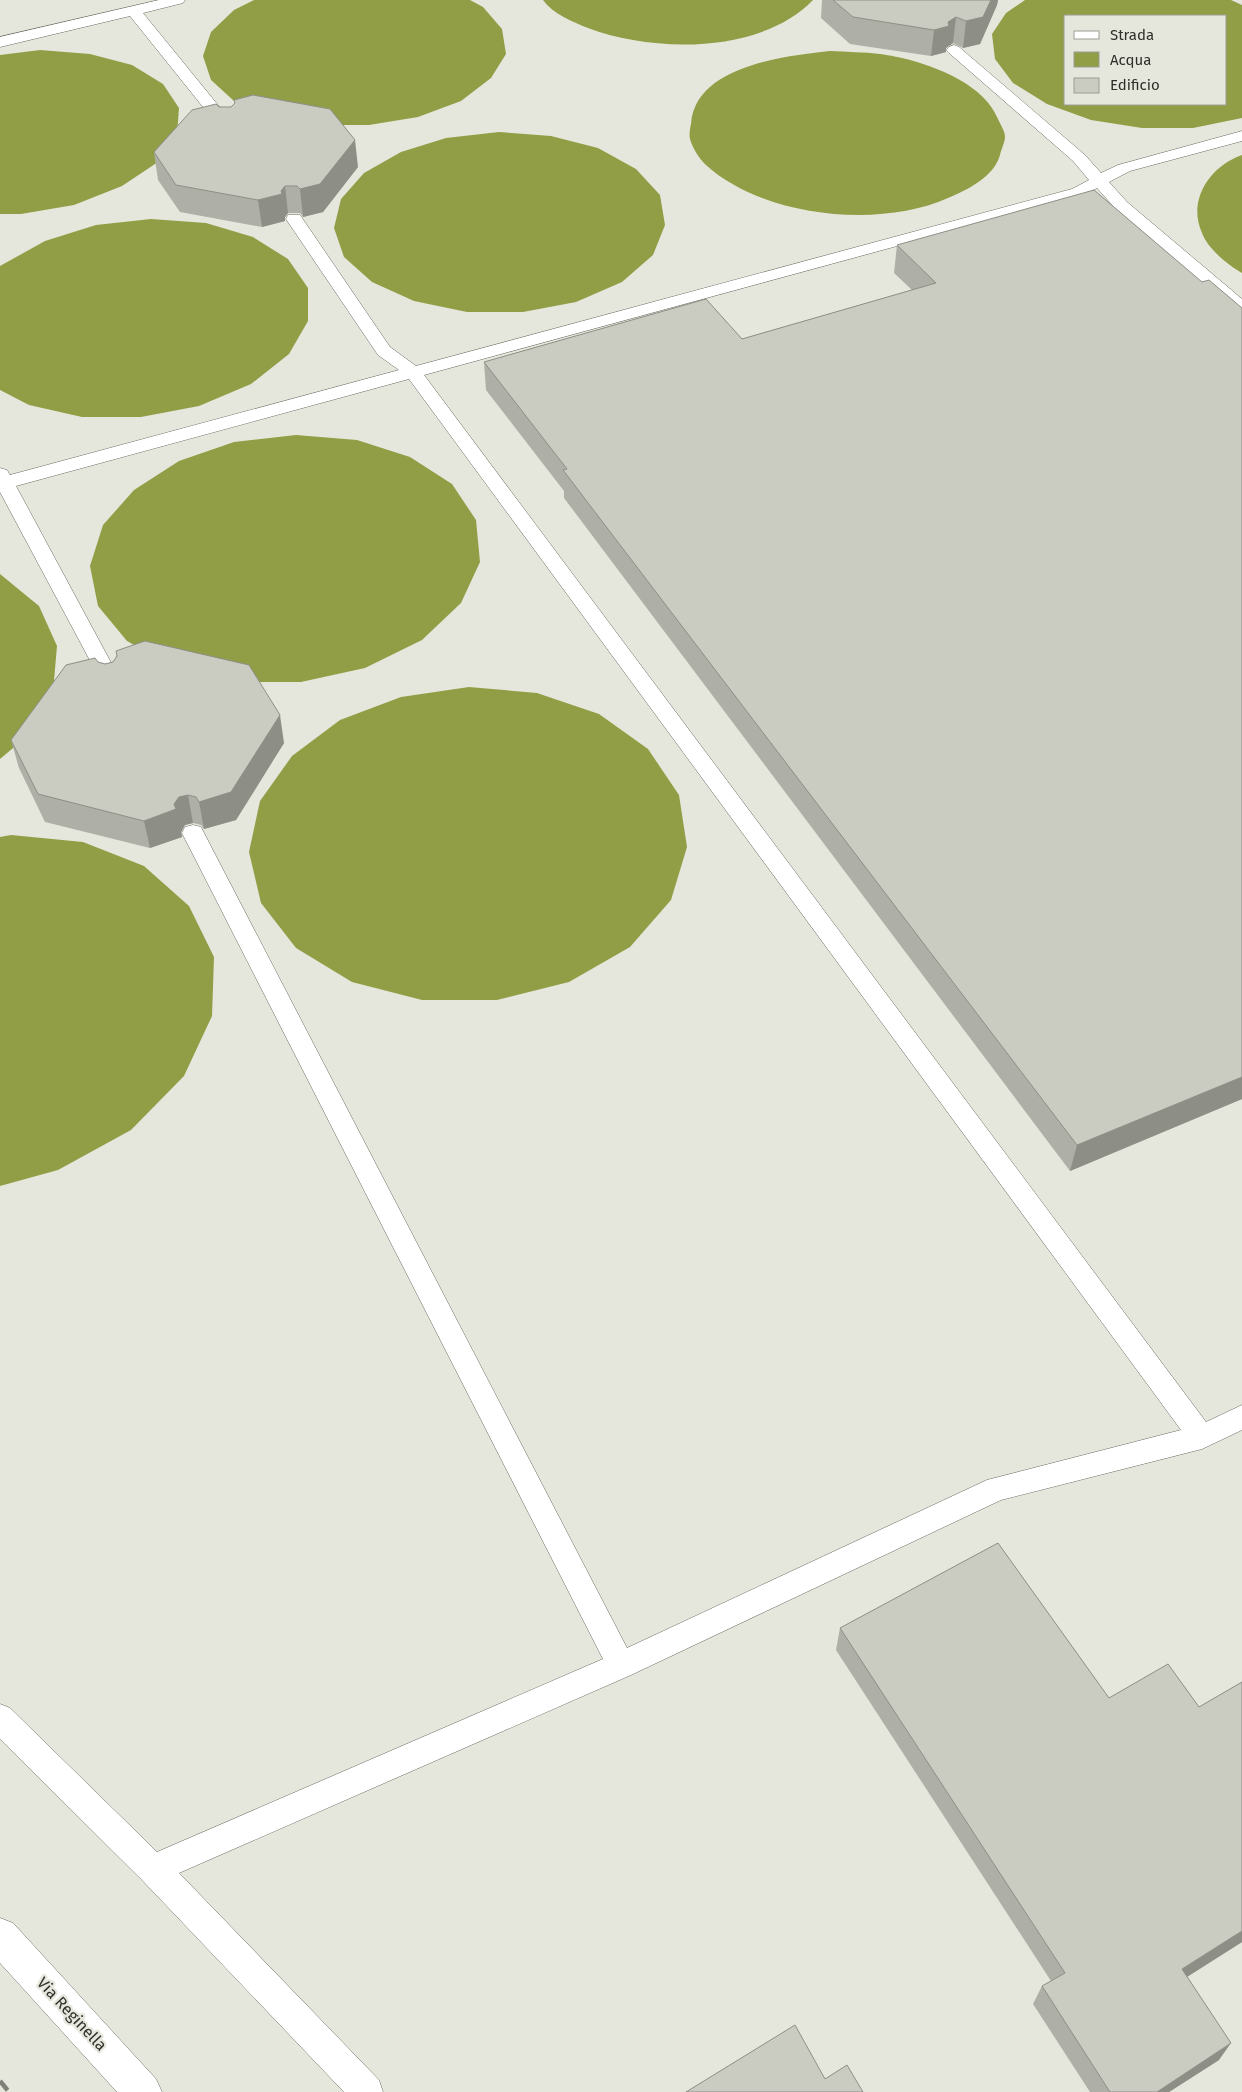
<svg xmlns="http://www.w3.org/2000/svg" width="1242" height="2092" viewBox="0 0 1242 2092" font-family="'Fira Sans',sans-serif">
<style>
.water{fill:#929e46;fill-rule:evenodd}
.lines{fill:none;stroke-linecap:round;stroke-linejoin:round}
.lane-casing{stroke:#686a61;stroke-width:1}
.street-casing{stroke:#686a61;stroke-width:1}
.lane{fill:#fff;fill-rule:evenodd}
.street{fill:#fff;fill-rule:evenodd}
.rail{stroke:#7e8079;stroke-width:4.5;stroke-dasharray:12 6;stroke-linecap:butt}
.wall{fill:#aeafa6}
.shaded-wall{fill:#8d8f87}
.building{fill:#caccc1;stroke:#8d8f87}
.labels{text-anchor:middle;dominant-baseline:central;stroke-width:4.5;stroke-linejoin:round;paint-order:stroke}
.near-street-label{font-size:16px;fill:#2e2f2b;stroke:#e5e7dc}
</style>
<rect width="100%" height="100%" fill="#e5e7dc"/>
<g class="water">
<path d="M 254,0 L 470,0 L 483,7 L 502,29 L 506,54 L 491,78 L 461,101 L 418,117 L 369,125 L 318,125 L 234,101 L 211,80 L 203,56 L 211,32 L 234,10 Z"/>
<path d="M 543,0 L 813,0 C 761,54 654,53 588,28 C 573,22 553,14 543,0 Z"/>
<path d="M 1025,0 L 1231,0 L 1242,5 L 1242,118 L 1193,128 L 1142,128 L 1091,120 L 1047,104 L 1013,83 L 995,59 L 992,34 L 1006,13 ZM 1066,16 L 1226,16 L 1226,104 L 1066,104 Z"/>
<path d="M 40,50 L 90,54 L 132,65 L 163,84 L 179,108 L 177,135 L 158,162 L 122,186 L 74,205 L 21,214 L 0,214 L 0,55 Z"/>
<path d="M 830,51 C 847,52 864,52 880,54 C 919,59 983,80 998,119 C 1000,124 1005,131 1005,137 C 1005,142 1001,150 1000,155 C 994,177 967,190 948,198 C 879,229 763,217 706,165 C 700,160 692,147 690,139 C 689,135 690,128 691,124 C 695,65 786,56 830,51 Z"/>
<path d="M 499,132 L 551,136 L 598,148 L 636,169 L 660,195 L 665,225 L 653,255 L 622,282 L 576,302 L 523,312 L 467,312 L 414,301 L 372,282 L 344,257 L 334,228 L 341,199 L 364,173 L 401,152 L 446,138 Z"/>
<path d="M 1242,155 L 1242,273 C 1228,265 1208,249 1202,233 C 1187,200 1210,166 1242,155 Z"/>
<path d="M 151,219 L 206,223 L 253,237 L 288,259 L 308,288 L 308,321 L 289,354 L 251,384 L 199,406 L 141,417 L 82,417 L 29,405 L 0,390 L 0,266 L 45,241 L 96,225 Z"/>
<path d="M 296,435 L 357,440 L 410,457 L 452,484 L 476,520 L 480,562 L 461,603 L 422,640 L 365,668 L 301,682 L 234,682 L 174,668 L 127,641 L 98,606 L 90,566 L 103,525 L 134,490 L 179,461 L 234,442 Z"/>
<path d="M 0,574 L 39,606 L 57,646 L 53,692 L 25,738 L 0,759 Z"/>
<path d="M 469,687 L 537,693 L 599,714 L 648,749 L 679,795 L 687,847 L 671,900 L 630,947 L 569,982 L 497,1000 L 422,1000 L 352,982 L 296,948 L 261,903 L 249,852 L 260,801 L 292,756 L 340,720 L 401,697 Z"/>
<path d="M 11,835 L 83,842 L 144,866 L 189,906 L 214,957 L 212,1016 L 184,1076 L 131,1130 L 58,1170 L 0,1186 L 0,837 Z"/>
</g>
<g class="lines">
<g class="lane-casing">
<g id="lane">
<path d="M 159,0 L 185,0 L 183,3 L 143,13 L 235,126 L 237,129 L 235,132 L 223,132 L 130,16 L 0,47 L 0,37 Z"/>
<path d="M 954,45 L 959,47 L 1085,155 L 1101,173 L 1118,165 L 1242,131 L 1242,141 L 1130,171 L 1109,182 L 1127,202 L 1242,299 L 1242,313 L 1236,312 L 1115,208 L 1097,188 L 1084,195 L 424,375 L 1206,1422 L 1242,1405 L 1242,1430 L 1202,1449 L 1001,1500 L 631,1675 L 179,1873 L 379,2080 L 383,2092 L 344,2092 L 142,1880 L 0,1739 L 0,1704 L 10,1708 L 157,1852 L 603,1659 L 182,833 L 185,827 L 193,825 L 201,827 L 204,833 L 627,1648 L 987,1480 L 1181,1430 L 409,379 L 16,486 L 122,683 L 119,688 L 112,690 L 105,688 L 102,683 L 0,492 L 0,468 L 7,470 L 10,475 L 399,370 L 378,355 L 286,219 L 288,215 L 300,215 L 390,347 L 416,366 L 1072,189 L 1089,180 L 1073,161 L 949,53 L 946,50 L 949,47 Z"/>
</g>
</g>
<g class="street-casing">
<path id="street" d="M 0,1918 L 13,1923 L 156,2079 L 162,2092 L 117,2092 L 0,1963 Z"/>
</g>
<use href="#lane" class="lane"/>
<use href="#street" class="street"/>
<path class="rail" d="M 0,2081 L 9,2092"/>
</g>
<g class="wall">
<path d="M 822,0 L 998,0 L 997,5 L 980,44 L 963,48 L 953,43 L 946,48 L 946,52 L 931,56 L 850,44 L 821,18 Z"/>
<path d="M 219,107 L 358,167 L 323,212 L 303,217 L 300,213 L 288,213 L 285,217 L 285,221 L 262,227 L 180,212 L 158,180 L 154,152 Z"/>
<path d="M 897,245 L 1202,282 L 1242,308 L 1242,1099 L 1070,1171 L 564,498 L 564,491 L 486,390 L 484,362 L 742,339 L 912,290 L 894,273 Z"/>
<path d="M 116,651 L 284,743 L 236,820 L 204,829 L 201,825 L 193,823 L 185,825 L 181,832 L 182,837 L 150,848 L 45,822 L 19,768 L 11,740 L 98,662 L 105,664 L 113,662 L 117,656 Z"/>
<path d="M 840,1628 L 1109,1698 L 1199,1707 L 1242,1682 L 1242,1942 L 1187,1977 L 1219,2060 L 1169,2092 L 1090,2092 L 1033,2004 L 1042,1986 L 1051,1981 L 836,1650 Z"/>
</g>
<g class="shaded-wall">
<path d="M 991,0 L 998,0 L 997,5 L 980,44 L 963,48 L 966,21 Z"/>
<path d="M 956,17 L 953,43 L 946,48 L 946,52 L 931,56 L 934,30 Z"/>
<path d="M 355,140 L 358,167 L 323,212 L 303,217 L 300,189 Z"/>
<path d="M 285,186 L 288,213 L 285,217 L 285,221 L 262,227 L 258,200 L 281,191 Z"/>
<path d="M 280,715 L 284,743 L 236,820 L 204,829 L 199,802 Z"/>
<path d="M 188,795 L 193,823 L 185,825 L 181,832 L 182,837 L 150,848 L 144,821 L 174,804 L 179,797 Z"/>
<path d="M 1242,1077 L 1242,1099 L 1070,1171 L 1077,1145 Z"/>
<path d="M 1242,1931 L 1242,1942 L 1171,1987 L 1182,1969 Z"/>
<path d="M 1231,2043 L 1219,2060 L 1169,2092 L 1157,2092 Z"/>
</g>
<g class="building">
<path d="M 833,0 L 991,0 L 983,17 L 966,21 L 956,17 L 948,22 L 949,26 L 934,30 L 853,17 Z"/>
<path d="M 253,95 L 330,109 L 355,140 L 320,184 L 300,189 L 297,186 L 285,186 L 281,191 L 282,194 L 258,200 L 176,185 L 154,152 L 192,110 L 216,104 L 219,107 L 231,107 L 235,103 L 234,100 Z"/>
<path d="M 1094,190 L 1202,282 L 1209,280 L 1242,308 L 1242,1077 L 1077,1145 L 563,470 L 567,469 L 484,362 L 706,299 L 742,339 L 936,283 L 897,245 Z"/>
<path d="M 145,641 L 249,665 L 280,715 L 231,792 L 199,802 L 196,797 L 188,795 L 179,797 L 174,804 L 176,809 L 144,821 L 38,794 L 11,740 L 66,665 L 95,658 L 98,662 L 105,664 L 113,662 L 117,656 L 116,651 Z"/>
<path d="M 998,1543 L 1109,1698 L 1168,1664 L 1199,1707 L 1242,1682 L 1242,1931 L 1182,1969 L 1231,2043 L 1157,2092 L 1110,2092 L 1042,1986 L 1065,1973 L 840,1628 Z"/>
<path d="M 795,2025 L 825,2079 L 847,2065 L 863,2092 L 686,2092 Z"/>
</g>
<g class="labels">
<g class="near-street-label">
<text transform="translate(72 2014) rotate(47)">Via Reginella</text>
</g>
</g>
<rect x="1064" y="15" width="162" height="90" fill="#e5e7dc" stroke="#9c9d95"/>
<rect x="1074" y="31" width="25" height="8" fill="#ffffff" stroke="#9c9d95"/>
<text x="1110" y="40" font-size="15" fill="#2e2f2b">Strada</text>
<rect x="1074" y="52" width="25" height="15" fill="#929e46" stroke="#9c9d95"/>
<text x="1110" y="65" font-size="15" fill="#2e2f2b">Acqua</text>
<rect x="1074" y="78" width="25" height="15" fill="#caccc1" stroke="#9c9d95"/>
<text x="1110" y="90" font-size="15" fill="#2e2f2b">Edificio</text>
</svg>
